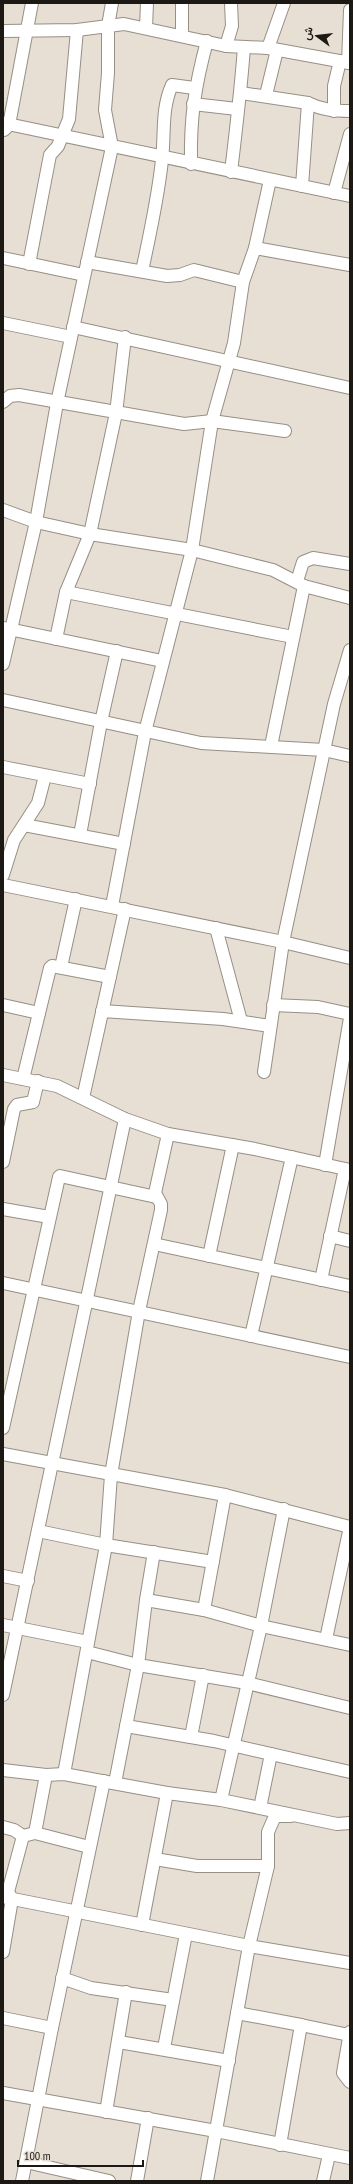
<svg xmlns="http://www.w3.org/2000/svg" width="353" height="2184" viewBox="0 0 353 2184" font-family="'PT Sans Narrow',Vazirmatn,sans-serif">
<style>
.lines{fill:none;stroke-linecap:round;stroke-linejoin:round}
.minor-casing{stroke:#968f84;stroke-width:14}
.minor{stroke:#fff;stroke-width:12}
</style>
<rect width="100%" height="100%" fill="#e8dfd4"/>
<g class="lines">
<g class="minor-casing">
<g id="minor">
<path d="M 146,28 L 147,3"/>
<path d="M 3,31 L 77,30 L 124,24 L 226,46 L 268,48 L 350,63"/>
<path d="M 182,35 L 182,3"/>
<path d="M 226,46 L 232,26 L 231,3"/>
<path d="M 268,48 L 284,3"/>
<path d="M 348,63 L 350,10"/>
<path d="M 241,93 L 308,103 C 322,110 335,111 350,111"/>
<path d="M 266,95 L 277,50"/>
<path d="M 193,104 L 237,109"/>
<path d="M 334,111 L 334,86 L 340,61"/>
<path d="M 3,123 L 350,196"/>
<path d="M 4,130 L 9,125 L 32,3"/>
<path d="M 191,164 C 190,117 195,86 207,41"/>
<path d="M 231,172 C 236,130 241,89 244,47"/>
<path d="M 302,186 L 308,103"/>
<path d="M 334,193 L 350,134"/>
<path d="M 255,248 L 350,265"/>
<path d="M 3,258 L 84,275"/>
<path d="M 87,262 L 167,276 L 180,275 L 194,270 L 243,282"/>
<path d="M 29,264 L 50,155 L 58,146 L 69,119 L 77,30"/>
<path d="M 142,271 C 150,234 158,198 162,160 C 165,135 161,109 172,85 L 194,88"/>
<path d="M 3,323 L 71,337"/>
<path d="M 73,327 L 350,388"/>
<path d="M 3,402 L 10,396 L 19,395 L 184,424 L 212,421 L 285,431"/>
<path d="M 3,510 L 36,522 L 90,534 L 192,550 L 273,570 L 304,586 L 350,598"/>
<path d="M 297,581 L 303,562 L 313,558 L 350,564"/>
<path d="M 66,592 L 293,637"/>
<path d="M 4,628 L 162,661"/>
<path d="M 56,639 L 66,592 L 90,534 L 116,413 L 125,337"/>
<path d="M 3,664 L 36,522 L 57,403 L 112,147 L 105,110 L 108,73 L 108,26 L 112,3"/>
<path d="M 3,700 L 201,743 L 324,750 L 350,756"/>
<path d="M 271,746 L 304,586"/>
<path d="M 3,767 L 90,784"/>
<path d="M 24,825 L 124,844"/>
<path d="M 80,835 L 101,722 L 117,651"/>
<path d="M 3,875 L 14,840 L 38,803 L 45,776"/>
<path d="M 3,885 L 283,942 L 350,958"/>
<path d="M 112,906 L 145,732 L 192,550 L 212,421 L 234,343 L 243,282 L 255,248 L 270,180"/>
<path d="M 216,928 L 241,1021"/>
<path d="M 61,967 L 76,899"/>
<path d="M 3,1005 L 39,1013"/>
<path d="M 273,1005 L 318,1007 L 350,1014"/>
<path d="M 102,1011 L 223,1019 L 270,1026"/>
<path d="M 264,1072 L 283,942 L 334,704 L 350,650"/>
<path d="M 3,1075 L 57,1086 L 125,1119 L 168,1134 L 255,1149 L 350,1170"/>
<path d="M 23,1079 L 50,968 L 52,966 L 110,977"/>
<path d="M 83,1098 L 125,909"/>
<path d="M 3,1162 L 14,1109 L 17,1105 L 33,1102 L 38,1081"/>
<path d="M 325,1165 L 350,1018"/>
<path d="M 3,1209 L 49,1217"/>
<path d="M 330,1236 L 350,1241"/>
<path d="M 154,1244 L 350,1286"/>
<path d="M 209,1256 L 233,1145"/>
<path d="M 321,1280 L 345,1169"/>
<path d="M 3,1283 L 350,1357"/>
<path d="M 251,1336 L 292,1157"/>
<path d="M 3,1428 L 59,1177 L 60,1176 L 156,1197"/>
<path d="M 3,1454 L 225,1495 L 350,1527"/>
<path d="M 38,1531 L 106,1545 L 213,1562"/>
<path d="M 3,1576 L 28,1581"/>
<path d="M 146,1600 L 154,1552"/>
<path d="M 204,1610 L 225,1495"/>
<path d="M 3,1625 L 88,1642"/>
<path d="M 326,1639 L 350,1527"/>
<path d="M 87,1652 L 138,1665 L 247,1683 L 350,1708"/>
<path d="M 3,1695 L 125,1119"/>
<path d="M 126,1726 L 214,1741 L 350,1772"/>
<path d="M 191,1737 L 203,1675"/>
<path d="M 3,1770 L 46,1775 L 64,1774 L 167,1793 L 221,1800 L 337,1824 L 350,1823"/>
<path d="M 64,1774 L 106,1545 L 111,1475 L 139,1311 L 161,1210 L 161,1204 L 155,1193 L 168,1134"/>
<path d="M 115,1783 L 138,1665 L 146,1600 L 204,1610 L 261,1626 L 350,1645"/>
<path d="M 221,1800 L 261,1626 L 284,1509"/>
<path d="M 260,1808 L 271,1754"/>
<path d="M 3,1827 L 14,1830 L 23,1836 L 35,1833 L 89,1847"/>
<path d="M 35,1833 L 46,1775"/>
<path d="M 155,1859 L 197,1866 L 268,1866"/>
<path d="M 3,1897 L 249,1946 L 350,1963"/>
<path d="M 142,1925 L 167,1793"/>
<path d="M 3,1952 L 12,1899 L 8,1892 L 23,1836"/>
<path d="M 62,1978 L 91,1988 L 173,2000"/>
<path d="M 237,2013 L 301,2025 L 280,2145"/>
<path d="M 3,2018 L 52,2028"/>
<path d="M 301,2025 L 349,2035"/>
<path d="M 350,2032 L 343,2073 L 350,2082"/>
<path d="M 119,2042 L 229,2061"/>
<path d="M 164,2048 L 186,1934"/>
<path d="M 3,2093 L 216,2131 L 350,2158"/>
<path d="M 106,2112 L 126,1992"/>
<path d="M 26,2162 L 109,2181"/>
<path d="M 22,2181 L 52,2028 L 104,1781"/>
<path d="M 137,2181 L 148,2118"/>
<path d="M 207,2181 L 249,1946 L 268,1866 L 268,1832 L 275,1816 L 291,1816"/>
<path d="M 323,2181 L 329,2155"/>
</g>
</g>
<use href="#minor" class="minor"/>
</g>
<rect width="353" height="2184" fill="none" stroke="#1c1915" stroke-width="8"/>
<g transform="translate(317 36) rotate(285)" stroke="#e8dfd4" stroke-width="3" paint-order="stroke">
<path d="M0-3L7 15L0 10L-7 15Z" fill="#1c1915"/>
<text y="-6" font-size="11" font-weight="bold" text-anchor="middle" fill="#1c1915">ش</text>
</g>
<path d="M18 2160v6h125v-6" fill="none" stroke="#1c1915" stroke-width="2"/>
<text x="24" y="2160" font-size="12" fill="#1c1915" stroke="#e8dfd4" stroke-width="3" paint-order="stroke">100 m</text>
</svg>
